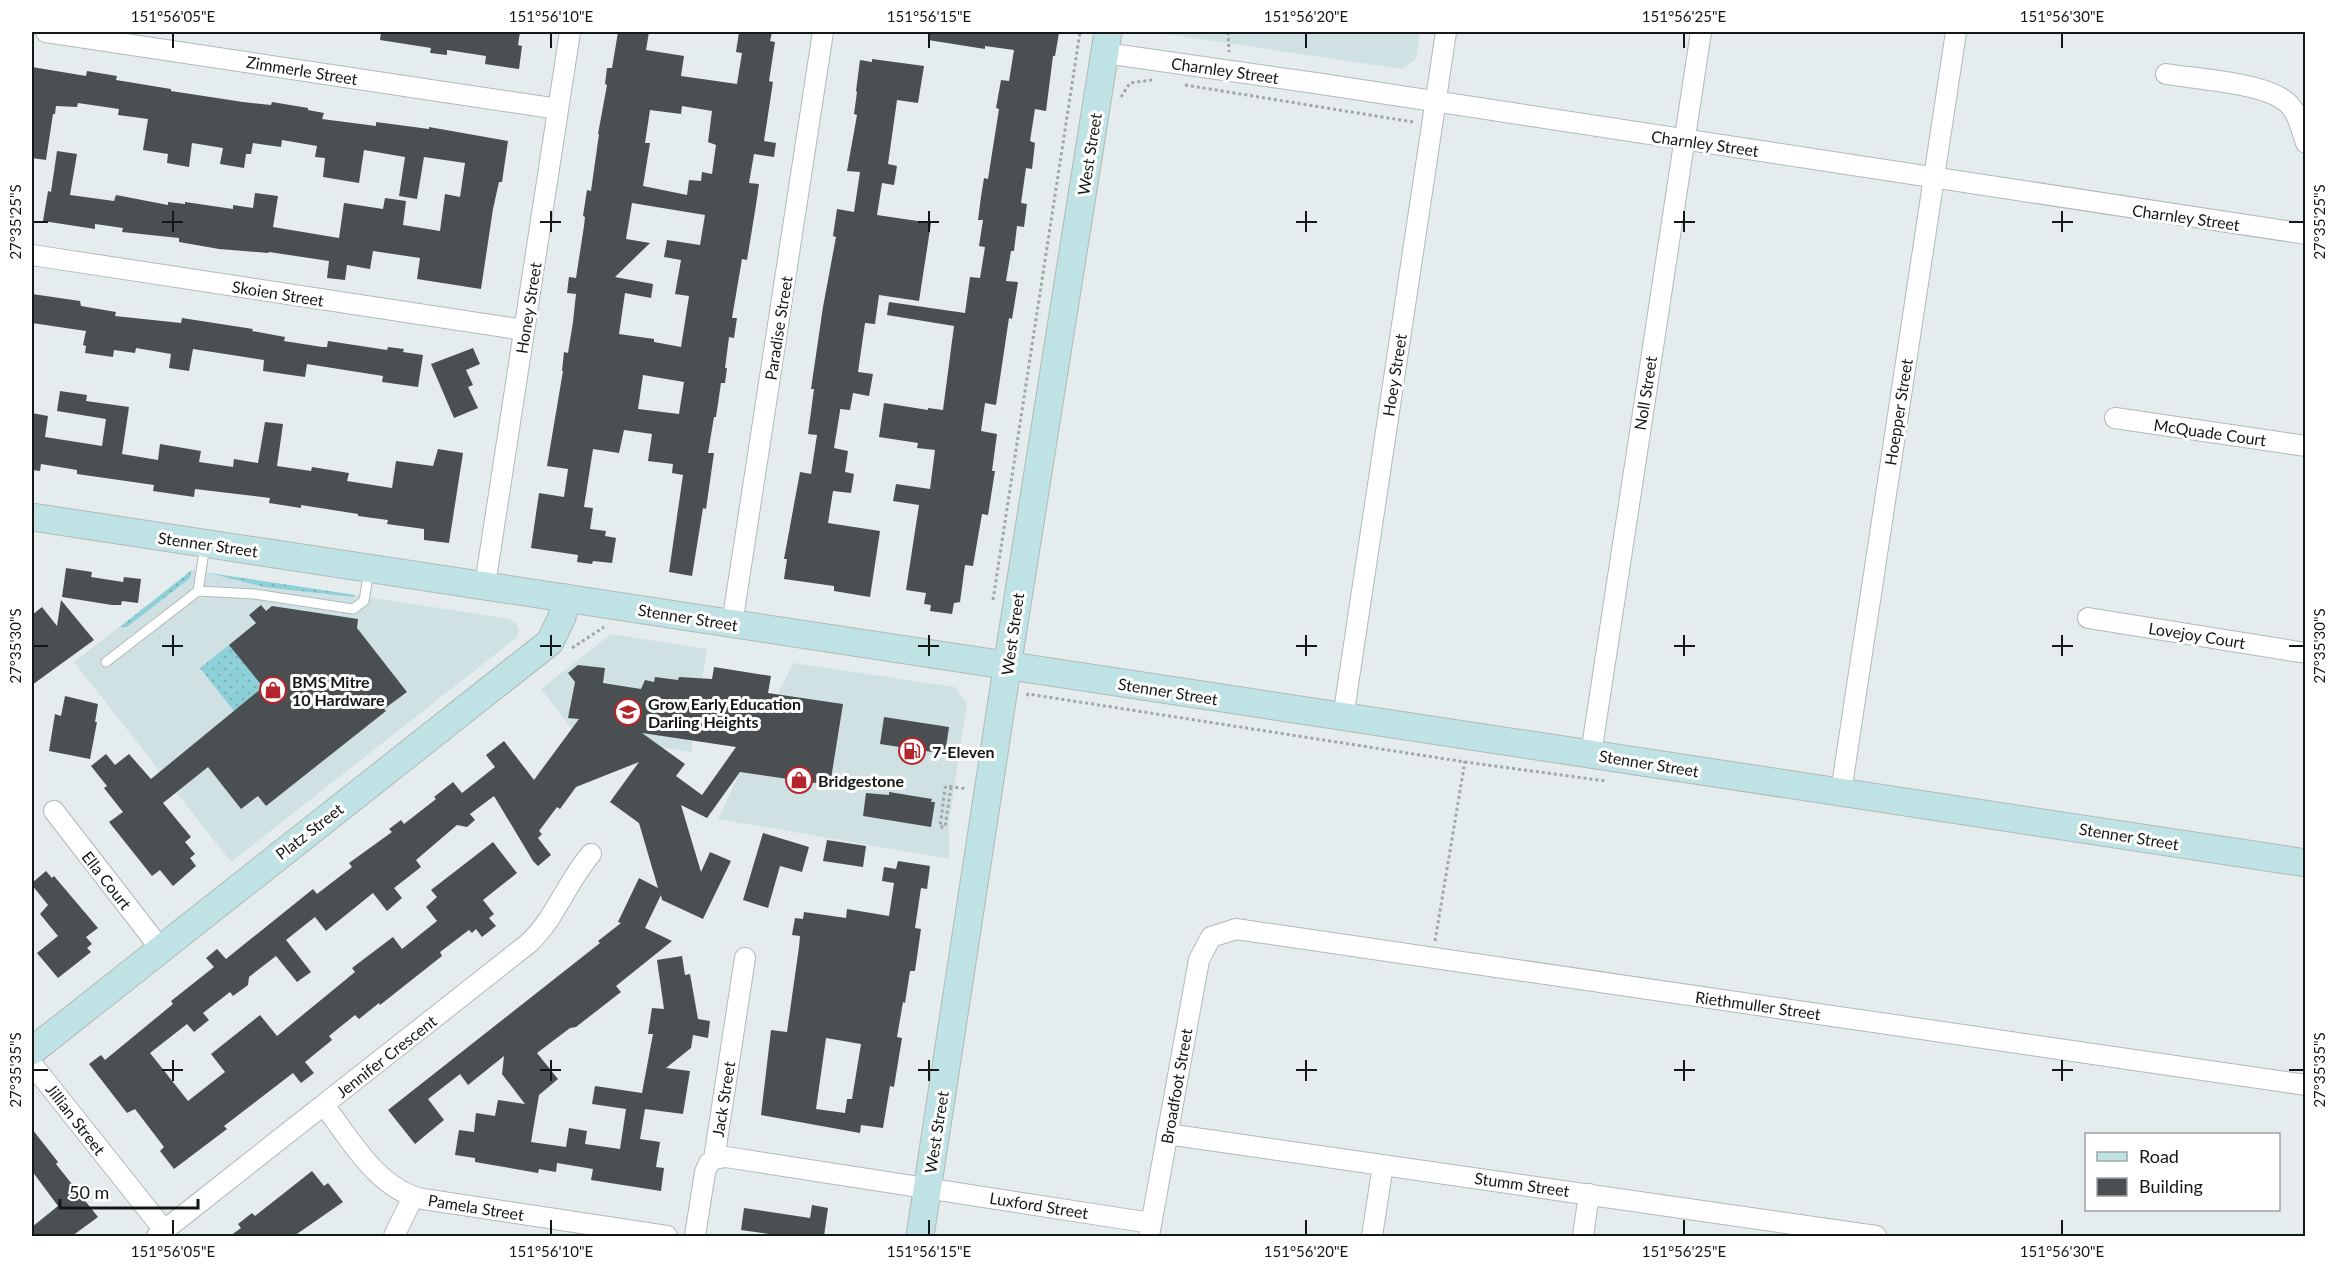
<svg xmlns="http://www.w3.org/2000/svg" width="2337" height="1268" font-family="Lato,sans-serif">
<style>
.built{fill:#d0e1e3}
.garden{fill:url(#garden-dots)}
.building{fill:#4a5051;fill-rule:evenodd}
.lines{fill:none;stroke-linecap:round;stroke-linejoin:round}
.lane-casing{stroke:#b2b9b9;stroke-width:11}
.street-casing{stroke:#b2b9b9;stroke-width:22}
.secondary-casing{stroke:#b2b9b9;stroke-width:29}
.path{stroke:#a1a7a7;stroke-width:3;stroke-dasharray:3 3;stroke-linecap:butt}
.lane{stroke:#fff;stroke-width:9}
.street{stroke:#fff;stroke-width:20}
.secondary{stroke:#bfe2e5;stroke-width:27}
.ticks{fill:none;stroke:#141717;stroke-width:2}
.labels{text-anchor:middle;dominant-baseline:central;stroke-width:6;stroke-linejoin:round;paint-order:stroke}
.street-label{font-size:16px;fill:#141717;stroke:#fff}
.poi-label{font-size:16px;font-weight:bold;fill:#141717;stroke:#fff;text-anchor:start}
.neatline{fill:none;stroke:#141717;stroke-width:2}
.ticks-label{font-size:15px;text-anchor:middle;fill:#141717}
</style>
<defs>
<pattern id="garden-dots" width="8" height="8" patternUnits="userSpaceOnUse" patternTransform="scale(1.5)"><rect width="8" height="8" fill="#8dd0d7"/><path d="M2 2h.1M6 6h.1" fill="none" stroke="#79b2b8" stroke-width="1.8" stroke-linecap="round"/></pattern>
</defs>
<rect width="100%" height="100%" fill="#e5eced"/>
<g class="built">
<path d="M1152 32H1420L1416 59 1402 69Z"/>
<path d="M192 570 510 619 517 624 519 631 516 638 231 862 74 662Z"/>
<path d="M611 634 707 649 691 752 576 734 541 689Z"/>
<path d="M793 663 955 687 967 703 949 822V859L718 819Z"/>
</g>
<g class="garden">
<path d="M192 570 190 578 127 627H120Z"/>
<path d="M209 573 355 595 354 597 264 587Z"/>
<path d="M229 645 263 687 234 711 200 668Z"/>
</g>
<g class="building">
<path d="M381 32H520L518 45 522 46 519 69 485 64 486 56 447 50V55L430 53 431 48 380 40Z"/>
<path d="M618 32H649L646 50 684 56 681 76 737 84 742 53 736 52 739 32H772L770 41 775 42 769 81 773 82 764 141 776 143 774 157 754 154 749 183 759 184 756 205 747 260 742 259 732 318H737L734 338 729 337 725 368H727L725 383H721L716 417H714L708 453H714L706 509 703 508 692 576 669 572 683 475 672 473 673 464 648 461 652 434 624 430 619 453 593 449 584 507 593 508 590 529 606 531 605 536 616 538 612 563 593 561 592 564 577 562 578 555 531 548 539 493 564 497 568 469 547 466 563 371H562L564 352 568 353 573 322 576 294 567 293 569 277 576 278 584 226 585 217 583 216 587 190 591 191 599 134H598L607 85 605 84 607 68H612ZM682 106 712 111 708 142 716 145 712 174 702 172 701 181 689 180 687 195 643 186 650 143H645L650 110 681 114ZM632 203 705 215 700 245 667 240 664 257 681 260 675 294 689 296 681 347 654 342V339L619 334 625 293 651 298 653 284 615 277 650 243 626 239ZM643 375 684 382 679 414 638 409Z"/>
<path d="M928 32 1059 33 1055 56H1053L1046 111 1035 109 1030 141 1035 143 1032 169 1026 168 1021 203 1027 204 1024 227 1017 226 1014 251H1011L1006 281 1018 282 1012 319 1009 318 996 405 985 403 981 431 997 434 992 471H995L988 515 982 514 973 566 965 565 960 602 954 603 952 614 930 611 931 605 924 604 926 593 906 590 919 505 893 501 896 484 930 489 935 450 917 448 918 443 879 437 884 403 928 410V408L943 410 954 326 887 315 889 302 965 313 970 277 980 278 985 247 979 246 983 220H978L981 197 984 178 988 179 999 109 996 108 1001 80 1009 81 1014 50 985 46V49L928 40Z"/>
<path d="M872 59 924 66 918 103 897 100 888 164 897 166 894 185 882 183 877 215 931 223 919 301 879 295 875 324 865 323 858 372 873 374 869 396 853 393 850 410 840 409V411L834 448 848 451 845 472 854 474 851 493 833 491 828 523 880 531 870 597 834 591V586L784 579 787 559H784L800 472 811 474 817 435 808 434 814 389H811L823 307 836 237 833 236 837 209 854 212 860 172 847 171 857 115 854 114 857 92 856 91 860 60 872 62Z"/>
<path d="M32 67 86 76 87 71 117 76 116 80 171 89V91L243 102 271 105 272 102 308 108V110L324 113 322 119 376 126V122L429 129V127L508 141 502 182H499L493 209 481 289 417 279 420 258 373 251 370 269 347 265 345 280 327 278 329 261 269 252 268 253 219 249 179 242V238L122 232 123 228 95 224V229L43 221 48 191 51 192 57 151 77 154 70 195 114 201 116 195 168 205V202L185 204V202L233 209V205L253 208 255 193 278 196 273 227 339 238 344 203 383 209 385 198 406 201 403 225 440 231 445 194 460 197 465 163 424 157 417 199 399 196 405 157 364 150 359 183 323 177 325 158 315 157 317 146 282 140 281 147 253 143 251 154H246L244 168 220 164 223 148 192 143 189 167 167 163 168 154 143 150 148 119 118 115 119 109 78 103 77 107 56 106 55 114H53L46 160 32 158Z"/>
<path d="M32 294 80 301 81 306 116 312 115 316 181 323 182 318 253 329 252 331 285 337 284 341 322 347H327L328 341 387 350 388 347 404 349 403 352 423 355 418 387 382 382 383 376 307 364 305 377 263 371 264 360 193 349 189 371 169 368 171 354 136 348 135 353 114 350 113 357 85 353 86 346 83 345 86 331 32 323Z"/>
<path d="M473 348 480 364 466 370 473 385 468 387 478 408 454 418 431 364Z"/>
<path d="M60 391 87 395 86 401 129 407 122 454 158 460 160 444 201 451 199 462 233 467 234 459 258 463 265 422 283 424 277 466 311 471 312 467 349 473 347 481 392 488 396 461 433 466 438 449 463 453 449 543 424 540V529L387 524 388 520 358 516V514L301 505V508L269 503 270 498 195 489 194 497 153 491 154 485 77 474V470L41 464 40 471 32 470V413L48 416 45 437 102 446 106 419 57 411Z"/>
<path d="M66 568 92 572 91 577 123 582 124 577 141 579 138 603 122 601 121 605H112L62 597Z"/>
<path d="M61 600 94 640 32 685V615L42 607 57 626Z"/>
<path d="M261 605 266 611 272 606 358 619 357 628 407 692 384 709 386 711 266 806 258 796 241 809 208 767 163 803 191 837 185 842 195 854 190 858 196 866 173 886 160 870 152 876 109 822 123 812 104 788 107 786 91 766 106 754 115 765 129 754 151 779 263 687 229 645 256 623 249 615Z"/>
<path d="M578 665 605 668 603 683 641 689 645 680 654 682 655 677 678 680 679 677 712 679 714 667 771 676 768 693 843 704 830 785 740 772 707 818 681 805 701 872 710 852 731 861 703 919 662 900 661 895 645 928 672 941 616 986 621 992 576 1027 570 1028 537 1053 558 1079 539 1095 531 1142 566 1147 569 1128 587 1131 585 1144 620 1149 626 1109 592 1104 595 1086 642 1093 653 1034H648L652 1008 664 1009 657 960 682 956 685 975 690 974 698 1019 710 1021 708 1038 693 1035 691 1048 666 1068 690 1071 683 1114 645 1109 640 1139 660 1142 656 1167 664 1168 661 1191 591 1180 593 1169 557 1163 556 1172 539 1169 538 1173 475 1162V1158L455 1155 459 1130 474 1132 476 1113 495 1116 498 1100 525 1104 502 1074 504 1056 468 1085 460 1074 428 1099 444 1120 415 1144 388 1110 600 943 598 941 621 923 618 922 639 878 658 888 639 823 610 802 639 762 576 787 560 809 557 807 539 831 542 834 538 838 551 855 538 866 533 861 494 796 470 814 475 820 467 827 457 825 416 860 421 867 394 888 402 898 387 911 373 893 326 931 315 917 286 940 311 972 297 982 276 956 249 977 248 985 233 996 230 992 203 1013 209 1020 194 1032 187 1024 150 1053 188 1101 225 1072 211 1054 260 1015 277 1036 355 972 352 968 393 937 402 949 437 921 426 907 437 897 431 890 493 842 517 873 483 900 494 914 489 918 496 926 482 937 476 929 472 933 469 930 440 952 442 956 380 1005 379 1003 359 1019 355 1015 329 1036 332 1040 305 1062 314 1073 301 1083 293 1073 224 1126 227 1129 174 1169 160 1151 164 1147 135 1109 127 1113 89 1064 101 1055 105 1060 173 1004 171 1001 214 967 206 958 217 949 226 959 313 889 317 894 352 867 349 863 392 832 389 829 401 820 404 824 436 799 434 797 453 782 462 793 495 767 486 755 504 741 534 780 579 719 568 718 575 682 568 673ZM642 733 736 747 702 795 676 776 685 764Z"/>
<path d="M65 696 98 704 95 722H97L90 759 49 751 55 714 61 716Z"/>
<path d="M884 717 949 727 945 754 880 744Z"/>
<path d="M889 792 932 799 931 802H935L931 827 863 816 866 793 889 795Z"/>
<path d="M763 833 809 847 802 872 780 866 768 908 743 900Z"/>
<path d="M827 840 866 846 863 867 823 861Z"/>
<path d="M898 861 930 866 927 889 921 888 915 928 921 929 915 971H910L905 1003 903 1002 897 1037 902 1038 894 1087 890 1086 883 1128 861 1125 860 1133 761 1115 771 1030 787 1032 799 947 800 936 792 935 795 918 803 919 804 912 846 918 847 909 889 916 894 883 882 881 884 867 896 869ZM826 1038 861 1044 852 1099H847L845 1113 816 1109Z"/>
<path d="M46 871 52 878 54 876 98 928 86 937 92 944 87 948 91 952 58 978 37 953 58 936 40 914 48 905 32 885V883Z"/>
<path d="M32 1129 58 1162 56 1164 98 1217 72 1236H32V1227L58 1206 32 1171Z"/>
<path d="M312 1171 324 1186 328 1183 343 1202 294 1236H230L241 1228 238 1224 252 1213 255 1216Z"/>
<path d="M812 1205 828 1208 824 1236H782L741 1230 744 1208 810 1218Z"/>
</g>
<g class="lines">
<defs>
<g id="lane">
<path d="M198 591 254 594 353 609 364 601 369 570"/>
<path d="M106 662 198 591 205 545"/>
</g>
<g id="street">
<path d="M46 32 558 109"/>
<path d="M1105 53 1315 83 2306 234"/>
<path d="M2166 74C2197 79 2263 83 2285 101 2298 110 2301 129 2306 143"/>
<path d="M32 255 524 330"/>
<path d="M2115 418 2306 446"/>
<path d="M485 585 570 32"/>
<path d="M2088 618 2306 653"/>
<path d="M732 624 823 32"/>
<path d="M1343 718 1446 32"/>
<path d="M1591 754 1701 32"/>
<path d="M1841 792 1956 32"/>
<path d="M54 811 160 948"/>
<path d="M32 1064 164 1230"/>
<path d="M324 1105C350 1139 378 1190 423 1199L667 1236"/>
<path d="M1167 1134 1876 1236"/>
<path d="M714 1159 726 1157 1151 1223"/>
<path d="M157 1236 529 943C557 916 566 883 591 854"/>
<path d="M394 1236 413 1197"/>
<path d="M695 1236 705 1172 709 1163 714 1159 745 958"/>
<path d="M1149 1236 1199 960 1211 937 1236 929 2306 1085"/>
<path d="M1372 1236 1383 1165"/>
<path d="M1583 1236 1589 1194"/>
</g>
<g id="secondary">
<path d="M32 517 2306 863"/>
<path d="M32 1051 550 642 562 617 566 598"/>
<path d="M920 1236 1011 642 1108 32"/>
</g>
</defs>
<use href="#lane" class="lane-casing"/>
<use href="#street" class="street-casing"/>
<use href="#secondary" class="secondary-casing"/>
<g class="path">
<path d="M1228 32 1229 52"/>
<path d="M1185 85 1413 122"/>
<path d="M1121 97 1130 83 1152 80"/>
<path d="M993 600 1080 32"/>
<path d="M572 648 604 627"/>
<path d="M1027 696 1028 694 1465 762 1606 781"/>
<path d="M951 787 945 827H940L945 788 947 786 967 789"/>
<path d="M1435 941 1465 761"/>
</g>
<use href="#lane" class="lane"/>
<use href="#street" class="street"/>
<use href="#secondary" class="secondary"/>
</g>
<path class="ticks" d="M173 33V48M551 33V48M929 33V48M1306 33V48M1684 33V48M2062 33V48M173 211V232M551 211V232M929 211V232M1306 211V232M1684 211V232M2062 211V232M33 222H48M162 222H183M540 222H561M918 222H939M1296 222H1317M1674 222H1695M2052 222H2073M2289 222H2304M173 635V656M551 635V656M929 635V656M1306 635V656M1684 635V656M2062 635V656M33 646H48M162 646H183M540 646H561M918 646H939M1296 646H1317M1674 646H1695M2052 646H2073M2289 646H2304M173 1060V1081M551 1060V1081M929 1060V1081M1306 1060V1081M1684 1060V1081M2062 1060V1081M33 1070H48M162 1070H183M540 1070H561M918 1070H939M1296 1070H1317M1674 1070H1695M2052 1070H2073M2289 1070H2304M173 1220V1235M551 1220V1235M929 1220V1235M1306 1220V1235M1684 1220V1235M2062 1220V1235"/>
<defs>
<symbol id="shop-ring" viewBox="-11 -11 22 22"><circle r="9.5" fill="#fff" stroke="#b5242b" stroke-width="1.5"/><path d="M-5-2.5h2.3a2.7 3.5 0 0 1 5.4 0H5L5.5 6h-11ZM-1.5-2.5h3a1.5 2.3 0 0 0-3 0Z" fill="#b5242b"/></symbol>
<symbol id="school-ring" viewBox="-11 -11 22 22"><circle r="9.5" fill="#fff" stroke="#b5242b" stroke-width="1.5"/><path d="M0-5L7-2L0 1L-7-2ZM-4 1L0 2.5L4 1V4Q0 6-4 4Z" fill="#b5242b"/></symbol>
<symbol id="fuel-ring" viewBox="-11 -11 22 22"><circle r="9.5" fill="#fff" stroke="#b5242b" stroke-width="1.5"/><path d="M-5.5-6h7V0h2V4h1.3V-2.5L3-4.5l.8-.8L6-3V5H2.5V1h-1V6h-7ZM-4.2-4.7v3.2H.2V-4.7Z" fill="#b5242b"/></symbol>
</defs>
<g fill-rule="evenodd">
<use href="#shop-ring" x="258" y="675" width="30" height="30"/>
<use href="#school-ring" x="613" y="697" width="30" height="30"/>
<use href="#fuel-ring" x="897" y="736" width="30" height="30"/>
<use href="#shop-ring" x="784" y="765" width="30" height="30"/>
</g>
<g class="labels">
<g class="street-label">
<text transform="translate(302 70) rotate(9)">Zimmerle Street</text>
<text transform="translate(1225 70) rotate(8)">Charnley Street</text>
<text transform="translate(1705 143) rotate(8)">Charnley Street</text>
<text transform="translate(1089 154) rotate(-81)">West Street</text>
<text transform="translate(2186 217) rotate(8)">Charnley Street</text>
<text transform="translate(278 293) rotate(9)">Skoien Street</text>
<text transform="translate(528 308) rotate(-81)">Honey Street</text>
<text transform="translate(778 328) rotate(-81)">Paradise Street</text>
<text transform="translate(1394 375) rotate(-81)">Hoey Street</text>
<text transform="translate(1645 393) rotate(-81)">Noll Street</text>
<text transform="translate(1898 412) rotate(-81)">Hoepper Street</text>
<text transform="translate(2210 432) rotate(8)">McQuade Court</text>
<text transform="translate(208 544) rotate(8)">Stenner Street</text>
<text transform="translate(688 617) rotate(9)">Stenner Street</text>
<text transform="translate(1012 634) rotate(-82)">West Street</text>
<text transform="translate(2197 635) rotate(9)">Lovejoy Court</text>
<text transform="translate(1168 691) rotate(9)">Stenner Street</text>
<text transform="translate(1649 763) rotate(9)">Stenner Street</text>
<text transform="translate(309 831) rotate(-38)">Platz Street</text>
<text transform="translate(2129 836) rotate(9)">Stenner Street</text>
<text transform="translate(107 880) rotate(52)">Ella Court</text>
<text transform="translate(1758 1005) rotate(8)">Riethmuller Street</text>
<text transform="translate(386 1056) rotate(-38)">Jennifer Crescent</text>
<text transform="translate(1176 1086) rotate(-80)">Broadfoot Street</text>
<text transform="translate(723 1099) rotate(-81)">Jack Street</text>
<text transform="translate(76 1119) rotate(52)">Jillian Street</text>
<text transform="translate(936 1132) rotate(-81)">West Street</text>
<text transform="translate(1522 1184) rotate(8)">Stumm Street</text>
<text transform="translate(1039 1205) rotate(9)">Luxford Street</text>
<text transform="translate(476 1207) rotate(9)">Pamela Street</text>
</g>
<g class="poi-label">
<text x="292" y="681">BMS Mitre<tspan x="292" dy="18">10 Hardware</tspan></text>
<text x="648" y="703">Grow Early Education<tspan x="648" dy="18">Darling Heights</tspan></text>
<text x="932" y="751">7-Eleven</text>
<text x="818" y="780">Bridgestone</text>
</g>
</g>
<rect width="2337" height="1268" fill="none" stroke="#ffffff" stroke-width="66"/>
<rect x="2085" y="1133" width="195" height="78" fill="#ffffff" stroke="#a1a2a2" stroke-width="1.5"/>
<rect x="2097" y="1152" width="30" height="9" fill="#bfe2e5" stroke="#a1a2a2" stroke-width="1.5"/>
<text x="2139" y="1163" font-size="18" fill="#141717">Road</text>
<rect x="2097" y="1178" width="30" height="18" fill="#4a5051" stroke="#a1a2a2" stroke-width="1.5"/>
<text x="2139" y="1193" font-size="18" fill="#141717">Building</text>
<path d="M60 1199v9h138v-9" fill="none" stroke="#141717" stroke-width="3"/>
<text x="69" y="1199" font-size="18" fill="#141717" stroke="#ffffff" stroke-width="4.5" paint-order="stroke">50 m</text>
<rect x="33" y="33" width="2271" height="1202" class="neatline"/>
<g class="ticks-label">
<text x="173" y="22">151°56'05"E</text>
<text x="551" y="22">151°56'10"E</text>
<text x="929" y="22">151°56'15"E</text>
<text x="1306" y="22">151°56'20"E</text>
<text x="1684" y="22">151°56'25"E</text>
<text x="2062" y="22">151°56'30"E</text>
<text transform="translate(16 222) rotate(-90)" y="5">27°35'25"S</text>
<text transform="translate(2320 222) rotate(-90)" y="5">27°35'25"S</text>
<text transform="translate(16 646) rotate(-90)" y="5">27°35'30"S</text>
<text transform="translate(2320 646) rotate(-90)" y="5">27°35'30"S</text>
<text transform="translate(16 1070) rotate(-90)" y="5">27°35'35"S</text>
<text transform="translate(2320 1070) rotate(-90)" y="5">27°35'35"S</text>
<text x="173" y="1257">151°56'05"E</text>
<text x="551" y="1257">151°56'10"E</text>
<text x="929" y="1257">151°56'15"E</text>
<text x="1306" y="1257">151°56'20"E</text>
<text x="1684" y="1257">151°56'25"E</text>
<text x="2062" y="1257">151°56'30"E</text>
</g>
</svg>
